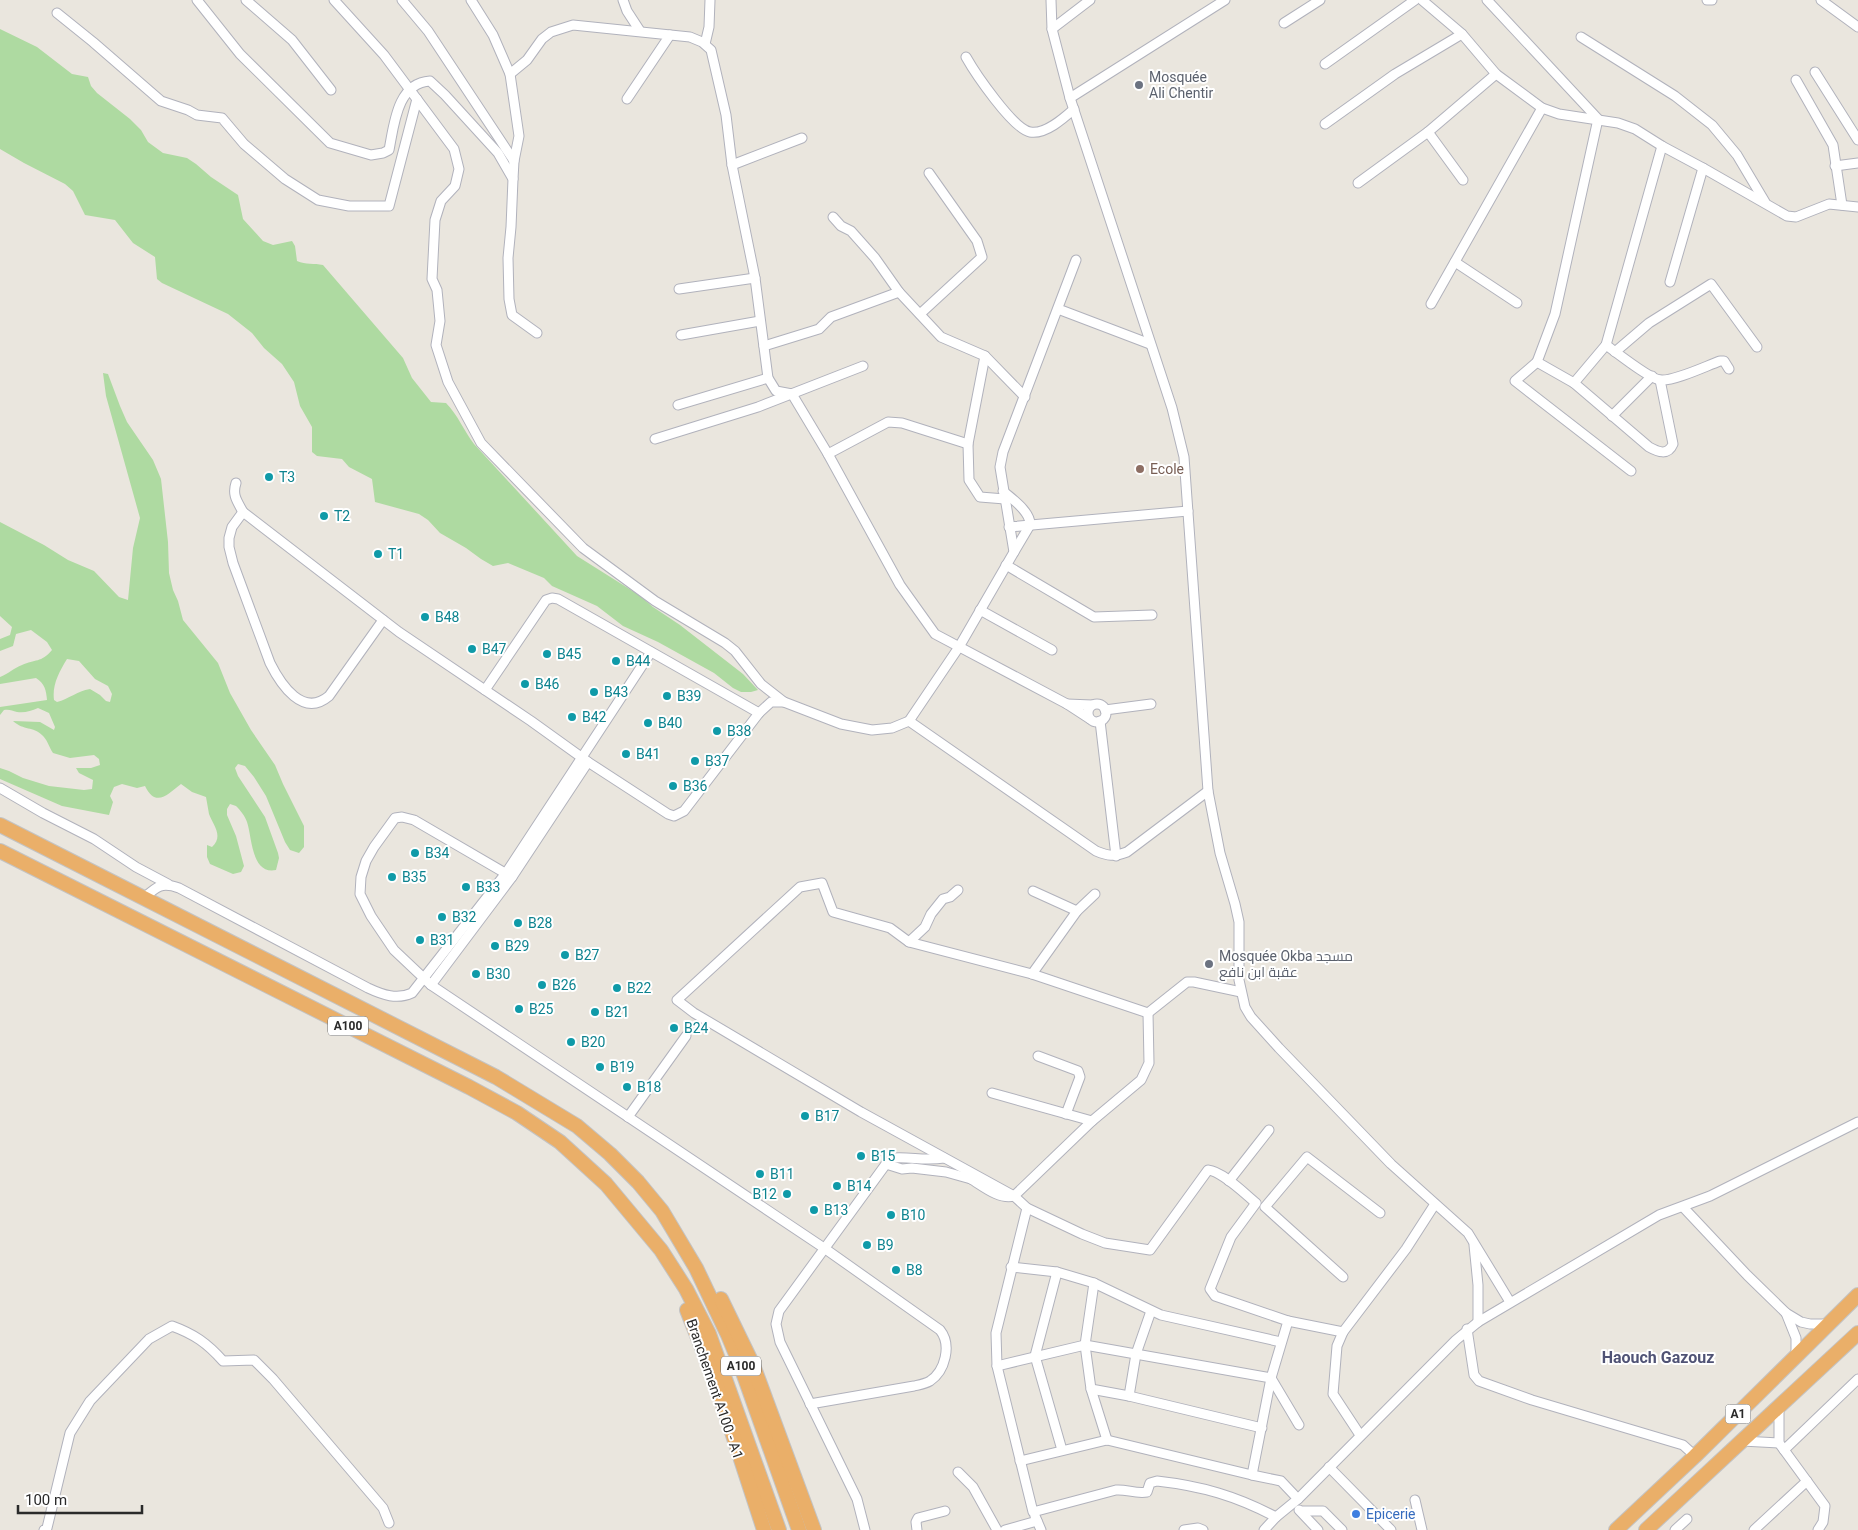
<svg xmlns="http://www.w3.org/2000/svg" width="1858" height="1530" font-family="Roboto,Cairo,sans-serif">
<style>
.green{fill:#aedaa1;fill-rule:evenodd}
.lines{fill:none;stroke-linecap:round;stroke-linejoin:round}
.minor-casing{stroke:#b1b2bc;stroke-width:11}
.highway-casing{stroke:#c3c3c3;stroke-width:16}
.minor{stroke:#fff;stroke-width:9}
.highway{stroke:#eaaf69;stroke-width:14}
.worship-dot{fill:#6b7280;stroke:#fff;stroke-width:2}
.education-dot{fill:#8d6e63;stroke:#fff;stroke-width:2}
.culture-dot{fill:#0f9aa8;stroke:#fff;stroke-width:2}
.shop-dot{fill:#3f7fe0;stroke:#fff;stroke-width:2}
.labels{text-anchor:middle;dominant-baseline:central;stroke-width:4;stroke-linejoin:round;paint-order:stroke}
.shield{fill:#fff;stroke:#6a6a6a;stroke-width:1}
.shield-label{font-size:12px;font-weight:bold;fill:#2a2a2a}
.worship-label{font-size:14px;fill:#5b616d;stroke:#fff;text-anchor:start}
.education-label{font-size:14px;fill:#785e54;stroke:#fff;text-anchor:start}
.culture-label{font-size:14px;fill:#0d838f;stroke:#fff;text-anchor:start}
.street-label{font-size:14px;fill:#2a2a2a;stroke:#fff}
.shop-label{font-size:14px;fill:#366cbe;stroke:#fff;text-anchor:start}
.quarter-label{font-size:16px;font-weight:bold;fill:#505375;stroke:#fff}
</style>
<rect width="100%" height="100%" fill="#eae6de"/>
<g class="green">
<path d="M0 29 37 47 72 74 88 77 91 86 97 93 130 119 141 130 148 142 163 153 187 158 196 164 211 177 238 195 243 219 263 241 273 245 292 241 295 246 297 261C306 265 314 263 323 265L403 358 412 378 431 402 446 403C458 415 464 431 474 444L577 556 639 595 653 607 680 625 743 674 758 690 751 692H741L733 688 714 673 658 642 623 626 597 606 552 586 544 578 508 563 493 566 481 559 466 548 440 533 428 520 419 514 375 502 372 479 349 467 342 459 317 456 312 452V427L300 406 294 382 282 364 264 348 252 333 228 314 162 283 157 279 155 257 133 243 115 220 85 215 73 191 65 184 24 163 0 149Z"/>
<path d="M103 373 108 374 120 406 127 422 153 460 161 479 168 542 169 573 173 590 178 601 183 620 218 663 230 693 251 730 275 765 283 784 304 826V847L299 853 290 850 285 842 266 796 254 777 245 766 238 764 235 768 238 776 265 817 278 853 279 858 276 870C251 875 252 836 247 822 245 816 240 810 236 806L230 804 227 809V815L236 836 244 866 241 872 233 874 210 864 207 857V845L212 847C224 836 213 825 209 814 208 808 207 803 206 797L192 792 181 784C169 793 156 809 145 786L137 788 122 784 114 787 110 796 113 802 109 815 62 806 0 779V768L9 771 23 778 49 786 84 790 92 789 93 780 79 773 76 768H91L100 765 99 759 94 755 70 758 53 753C49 747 47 739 42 735 33 726 24 731 13 721L40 722 54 730 55 727 49 713 38 708C31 711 25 713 17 712 12 711 10 709 4 710L0 715V707L47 700C46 690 45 684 36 678L0 684V677C8 674 14 668 22 665 35 659 41 663 52 650L47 642 31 630 16 634 13 646 0 651V639L10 635 12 627 0 616V522L44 545 68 560 94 571 119 597 128 600 133 548 140 518 106 396ZM67 659 79 661 95 679 108 686 112 694 110 702 106 701 100 695 90 689C77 691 69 699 57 702L54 700C52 685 59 672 67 659Z"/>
</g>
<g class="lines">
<defs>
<g id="minor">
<path d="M197 0 240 54 330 143 371 155 383 153 389 150C394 125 397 83 430 81L445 95 498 153 513 179 511 227 508 258 509 299 512 315 537 333"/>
<path d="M246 0 292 40 331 90"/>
<path d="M334 0 384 55 454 149 459 169 455 186 441 201 435 220 432 279 437 290 440 321 436 345 448 382 481 443 583 548 655 601 725 643 735 651 761 684 784 702"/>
<path d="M402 0 428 31 514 161"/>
<path d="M471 0 493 35 510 74 527 60 542 39 551 32 573 25 690 37 702 42 711 50 726 115 732 165 755 278 768 378 776 391 792 394 828 454 900 585 935 634 1067 704"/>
<path d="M623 0 627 11 640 31"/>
<path d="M1051 0 1052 29 1070 98 1172 408 1184 457 1208 791 1220 853 1235 904 1239 922V980L1245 1007 1251 1017 1279 1048 1391 1164 1468 1233 1510 1302"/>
<path d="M1422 0 1462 34 1496 74 1542 108 1559 114 1618 123 1635 129 1662 146 1703 168 1787 216 1796 217 1829 204 1858 207"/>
<path d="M1487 0 1598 119 1555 314 1537 362 1574 383 1606 345"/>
<path d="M1707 0H1712"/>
<path d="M1821 0 1858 27"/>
<path d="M57 13 93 42 161 101 188 110 197 115 222 118 244 144 285 179 318 200 349 206H389L417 99"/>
<path d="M1284 23 1320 0"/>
<path d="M1052 29 1090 0"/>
<path d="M1581 37 1675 96 1712 125 1737 155 1765 202"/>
<path d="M705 44 709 27 710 0"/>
<path d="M966 57C975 73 1013 129 1030 132 1045 135 1064 118 1074 109"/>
<path d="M1325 64 1415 0"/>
<path d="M1815 72 1858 140"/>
<path d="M510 74 519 136 514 161 513 179"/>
<path d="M1796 80 1833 145 1842 205"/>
<path d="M1070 98 1225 0"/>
<path d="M627 99 670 35"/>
<path d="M1325 124 1395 74 1462 34"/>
<path d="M1428 132 1463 180"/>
<path d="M1662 146 1606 345C1616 352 1651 380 1661 380 1675 381 1706 366 1720 361H1724L1729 369"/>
<path d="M732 165 802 138"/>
<path d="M1835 166 1858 163"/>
<path d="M1358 183 1428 132 1496 74"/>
<path d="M833 217 841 226 851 231 875 258 899 292 941 337 985 356 1025 397"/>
<path d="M1455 262 1517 303"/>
<path d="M1670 282 1703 168"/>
<path d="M679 289 755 278"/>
<path d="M1431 304 1542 108"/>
<path d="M1058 309 1150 344"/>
<path d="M920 314 982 257 977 241 929 173"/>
<path d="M681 335 760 321"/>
<path d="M764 346 819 329 831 317 899 292"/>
<path d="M1615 352 1649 323 1711 284 1757 347"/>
<path d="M985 356 968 444 969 480 980 497 1005 499"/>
<path d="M1537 362 1515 381 1631 471"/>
<path d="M1574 383 1649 447C1658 452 1668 456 1673 444L1660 380"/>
<path d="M678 405 768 378"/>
<path d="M1612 416 1652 376"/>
<path d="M655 439 758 407 863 366"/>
<path d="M828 454 888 422 902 423 968 444"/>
<path d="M236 483C232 495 237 501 243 512L399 632 531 721 588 762 668 814 674 816 684 811 759 713 771 702H784L841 724 872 730 892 728 909 721 959 647 1014 552 1000 467 1003 452 1076 260"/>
<path d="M1003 491C1012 499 1031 512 1030 525L1014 552"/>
<path d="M243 512 232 527 229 538V547L233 563 270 663C281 685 303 718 329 696L383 620"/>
<path d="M1009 527 1188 511"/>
<path d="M1006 565 1094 617 1152 615"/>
<path d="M980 610 1052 650"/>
<path d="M485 690 546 600 552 598 558 599 759 713"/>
<circle cx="1097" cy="713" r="9"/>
<path d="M1105 710 1151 704"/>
<path d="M1090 719 1067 704 1092 705"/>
<path d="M909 721 1096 851C1108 856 1114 857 1127 852L1208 791"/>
<path d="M1100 721 1116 856"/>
<path d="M0 788 43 813 94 839 136 867 168 884"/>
<path d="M512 877 414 820 402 817 395 818 374 847 366 861 361 877 360 894 371 916 394 950 431 985 824 1248 940 1330C952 1345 945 1371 930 1381 925 1384 918 1385 914 1386L810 1404"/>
<path d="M1033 891 1077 911"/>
<path d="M144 898C157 886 162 882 179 888L368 988C383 995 397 1000 412 993L506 873 651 652"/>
<path d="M909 942 925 927 931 914 943 899 950 897 958 890"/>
<path d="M1032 974 1077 911 1095 894"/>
<path d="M431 985 512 877 588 762"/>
<path d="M1148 1013 1187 982H1194L1241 992"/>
<path d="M1038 1056 1078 1071 1080 1077 1066 1114"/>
<path d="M992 1093 1092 1121"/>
<path d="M628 1117 686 1036"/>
<path d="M886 1164 902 1169 912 1168 946 1172 971 1179 977 1177"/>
<path d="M971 1179C983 1186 999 1200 1014 1196L1092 1121 1141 1080 1149 1063 1148 1013"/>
<path d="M1229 1181 1269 1130"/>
<path d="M1683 1207 1747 1275 1786 1313 1801 1322 1810 1324H1828"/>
<path d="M1027 1208 996 1333 997 1366 1033 1512 1116 1490C1126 1489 1136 1494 1147 1492L1150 1483 1157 1481C1202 1486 1236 1496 1276 1517"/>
<path d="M1474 1245 1478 1285V1322"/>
<path d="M1011 1267 1057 1272 1094 1283 1161 1315 1281 1342"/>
<path d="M1057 1272 1035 1356 1062 1450"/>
<path d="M1343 1277 1265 1207 1307 1157 1380 1213"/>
<path d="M1094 1283 1085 1345 1091 1389 1107 1440"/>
<path d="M1786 1313 1796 1338V1357"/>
<path d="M1288 1321 1343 1332"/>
<path d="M1467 1329 1474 1375 1479 1381 1532 1400 1683 1445 1695 1456"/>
<path d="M997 1366 1085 1345 1271 1378 1299 1425"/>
<path d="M1091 1389 1129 1396 1262 1428"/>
<path d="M1129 1396 1136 1354 1151 1311"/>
<path d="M1779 1407V1443L1825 1506 1823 1522 1818 1530"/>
<path d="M1360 1435 1333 1394 1337 1346 1343 1332 1406 1249 1435 1204"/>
<path d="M1742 1441 1779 1443"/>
<path d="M1784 1450 1858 1379"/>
<path d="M1020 1461 1107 1440 1252 1475 1271 1378 1288 1321 1215 1296 1210 1289 1231 1237 1256 1203C1245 1194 1222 1171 1208 1170L1150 1250 1105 1243 1082 1234 1027 1208 1014 1196 861 1112 694 1013 677 1000 800 887 822 883 833 912 890 928 909 942 1032 974 1148 1013"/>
<path d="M1329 1467 1391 1530"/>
<path d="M958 1472 973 1487 997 1530"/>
<path d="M1252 1475 1281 1481 1298 1499"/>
<path d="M1415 1500 1422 1530"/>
<path d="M1299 1510 1318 1530"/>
<path d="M1301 1511H1323L1342 1530"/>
<path d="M1035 1516 1041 1530"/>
<path d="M44 1530 47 1528 70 1433 90 1401 149 1339 172 1326C194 1334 207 1343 223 1361L254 1360 273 1379 383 1508 389 1523"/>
<path d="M865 1530 857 1499 780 1342 776 1324 779 1311 886 1164 894 1158C912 1157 925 1161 944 1158"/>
<path d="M917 1530 916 1522 918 1518 945 1511"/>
<path d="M1005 1530 1037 1521"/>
<path d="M1184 1530 1198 1528 1203 1530"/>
<path d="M1264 1530 1276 1517 1298 1499 1456 1340 1478 1322 1659 1215 1710 1196 1858 1122"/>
<path d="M1675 1530 1687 1519"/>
<path d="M1754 1530 1807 1481"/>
</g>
<g id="highway">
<path d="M0 825 496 1077 577 1126 610 1154 638 1182 662 1211 696 1268 728 1335 740 1364 799 1530"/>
<path d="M0 851 469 1087 517 1113 560 1142 606 1184 661 1250 686 1289 709 1334 779 1530"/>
<path d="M721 1299 753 1365 814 1530"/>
<path d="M687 1310 716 1383 764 1530"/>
<path d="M1616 1530 1695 1456 1858 1295"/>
<path d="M1646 1530 1858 1333"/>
</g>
</defs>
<use href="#minor" class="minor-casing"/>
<use href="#highway" class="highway-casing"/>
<use href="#minor" class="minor"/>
<use href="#highway" class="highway"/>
</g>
<g class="worship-dot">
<circle cx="1139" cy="85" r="5"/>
<circle cx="1209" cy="964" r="5"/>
</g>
<circle class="education-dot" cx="1140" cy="469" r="5"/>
<g class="culture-dot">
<circle cx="269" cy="477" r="5"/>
<circle cx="324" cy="516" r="5"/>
<circle cx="378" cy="554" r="5"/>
<circle cx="425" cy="617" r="5"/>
<circle cx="472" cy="649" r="5"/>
<circle cx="547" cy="654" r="5"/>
<circle cx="616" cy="661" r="5"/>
<circle cx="525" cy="684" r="5"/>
<circle cx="594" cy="692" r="5"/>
<circle cx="667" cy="696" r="5"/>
<circle cx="572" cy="717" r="5"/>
<circle cx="648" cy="723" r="5"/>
<circle cx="717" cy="731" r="5"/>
<circle cx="626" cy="754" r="5"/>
<circle cx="695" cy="761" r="5"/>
<circle cx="673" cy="786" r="5"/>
<circle cx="415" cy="853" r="5"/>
<circle cx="392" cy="877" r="5"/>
<circle cx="466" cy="887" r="5"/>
<circle cx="442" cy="917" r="5"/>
<circle cx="518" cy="923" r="5"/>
<circle cx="420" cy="940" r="5"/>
<circle cx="495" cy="946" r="5"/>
<circle cx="565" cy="955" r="5"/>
<circle cx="476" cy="974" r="5"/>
<circle cx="542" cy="985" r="5"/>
<circle cx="617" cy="988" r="5"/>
<circle cx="519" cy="1009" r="5"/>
<circle cx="595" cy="1012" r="5"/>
<circle cx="674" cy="1028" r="5"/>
<circle cx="571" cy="1042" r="5"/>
<circle cx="600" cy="1067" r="5"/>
<circle cx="627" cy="1087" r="5"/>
<circle cx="805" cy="1116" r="5"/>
<circle cx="861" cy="1156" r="5"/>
<circle cx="760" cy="1174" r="5"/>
<circle cx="837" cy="1186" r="5"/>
<circle cx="787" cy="1194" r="5"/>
<circle cx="814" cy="1210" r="5"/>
<circle cx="891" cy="1215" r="5"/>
<circle cx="867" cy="1245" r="5"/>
<circle cx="896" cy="1270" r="5"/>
</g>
<circle class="shop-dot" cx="1356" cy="1514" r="5"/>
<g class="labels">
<g class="shield">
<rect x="328" y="1016.5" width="40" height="19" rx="4"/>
<rect x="721" y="1356.5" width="40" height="19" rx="4"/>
<rect x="1725.5" y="1404.5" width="25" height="19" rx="4"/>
</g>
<g class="shield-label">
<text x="348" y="1026">A100</text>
<text x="741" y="1366">A100</text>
<text x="1738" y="1414">A1</text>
</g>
<g class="worship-label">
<text x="1149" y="77">Mosquée<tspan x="1149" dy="16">Ali Chentir</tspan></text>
<text x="1219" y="956">Mosquée Okba مسجد<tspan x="1219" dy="16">عقبة ابن نافع</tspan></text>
</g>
<g class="education-label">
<text x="1150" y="469">Ecole</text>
</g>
<g class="culture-label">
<text x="279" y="477">T3</text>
<text x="334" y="516">T2</text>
<text x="388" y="554">T1</text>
<text x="435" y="617">B48</text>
<text x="482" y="649">B47</text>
<text x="557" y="654">B45</text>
<text x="626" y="661">B44</text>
<text x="535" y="684">B46</text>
<text x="604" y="692">B43</text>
<text x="677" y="696">B39</text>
<text x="582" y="717">B42</text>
<text x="658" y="723">B40</text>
<text x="727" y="731">B38</text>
<text x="636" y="754">B41</text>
<text x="705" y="761">B37</text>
<text x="683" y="786">B36</text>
<text x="425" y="853">B34</text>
<text x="402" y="877">B35</text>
<text x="476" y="887">B33</text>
<text x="452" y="917">B32</text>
<text x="528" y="923">B28</text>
<text x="430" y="940">B31</text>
<text x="505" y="946">B29</text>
<text x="575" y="955">B27</text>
<text x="486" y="974">B30</text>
<text x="552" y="985">B26</text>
<text x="627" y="988">B22</text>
<text x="529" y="1009">B25</text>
<text x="605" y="1012">B21</text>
<text x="684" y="1028">B24</text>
<text x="581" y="1042">B20</text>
<text x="610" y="1067">B19</text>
<text x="637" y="1087">B18</text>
<text x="815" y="1116">B17</text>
<text x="871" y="1156">B15</text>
<text x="770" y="1174">B11</text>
<text x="847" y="1186">B14</text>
<text x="777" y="1194" text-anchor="end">B12</text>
<text x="824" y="1210">B13</text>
<text x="901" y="1215">B10</text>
<text x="877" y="1245">B9</text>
<text x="906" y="1270">B8</text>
</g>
<g class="street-label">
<text transform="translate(715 1389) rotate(71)">Branchement A100 - A1</text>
</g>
<g class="shop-label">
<text x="1366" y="1514">Epicerie</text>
</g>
<g class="quarter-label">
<text x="1658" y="1357">Haouch Gazouz</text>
</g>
</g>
<path d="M18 1505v8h124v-8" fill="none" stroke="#2a2a2a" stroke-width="2.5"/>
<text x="25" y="1505" font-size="15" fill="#2a2a2a" stroke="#ffffff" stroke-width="4" paint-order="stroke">100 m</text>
</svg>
